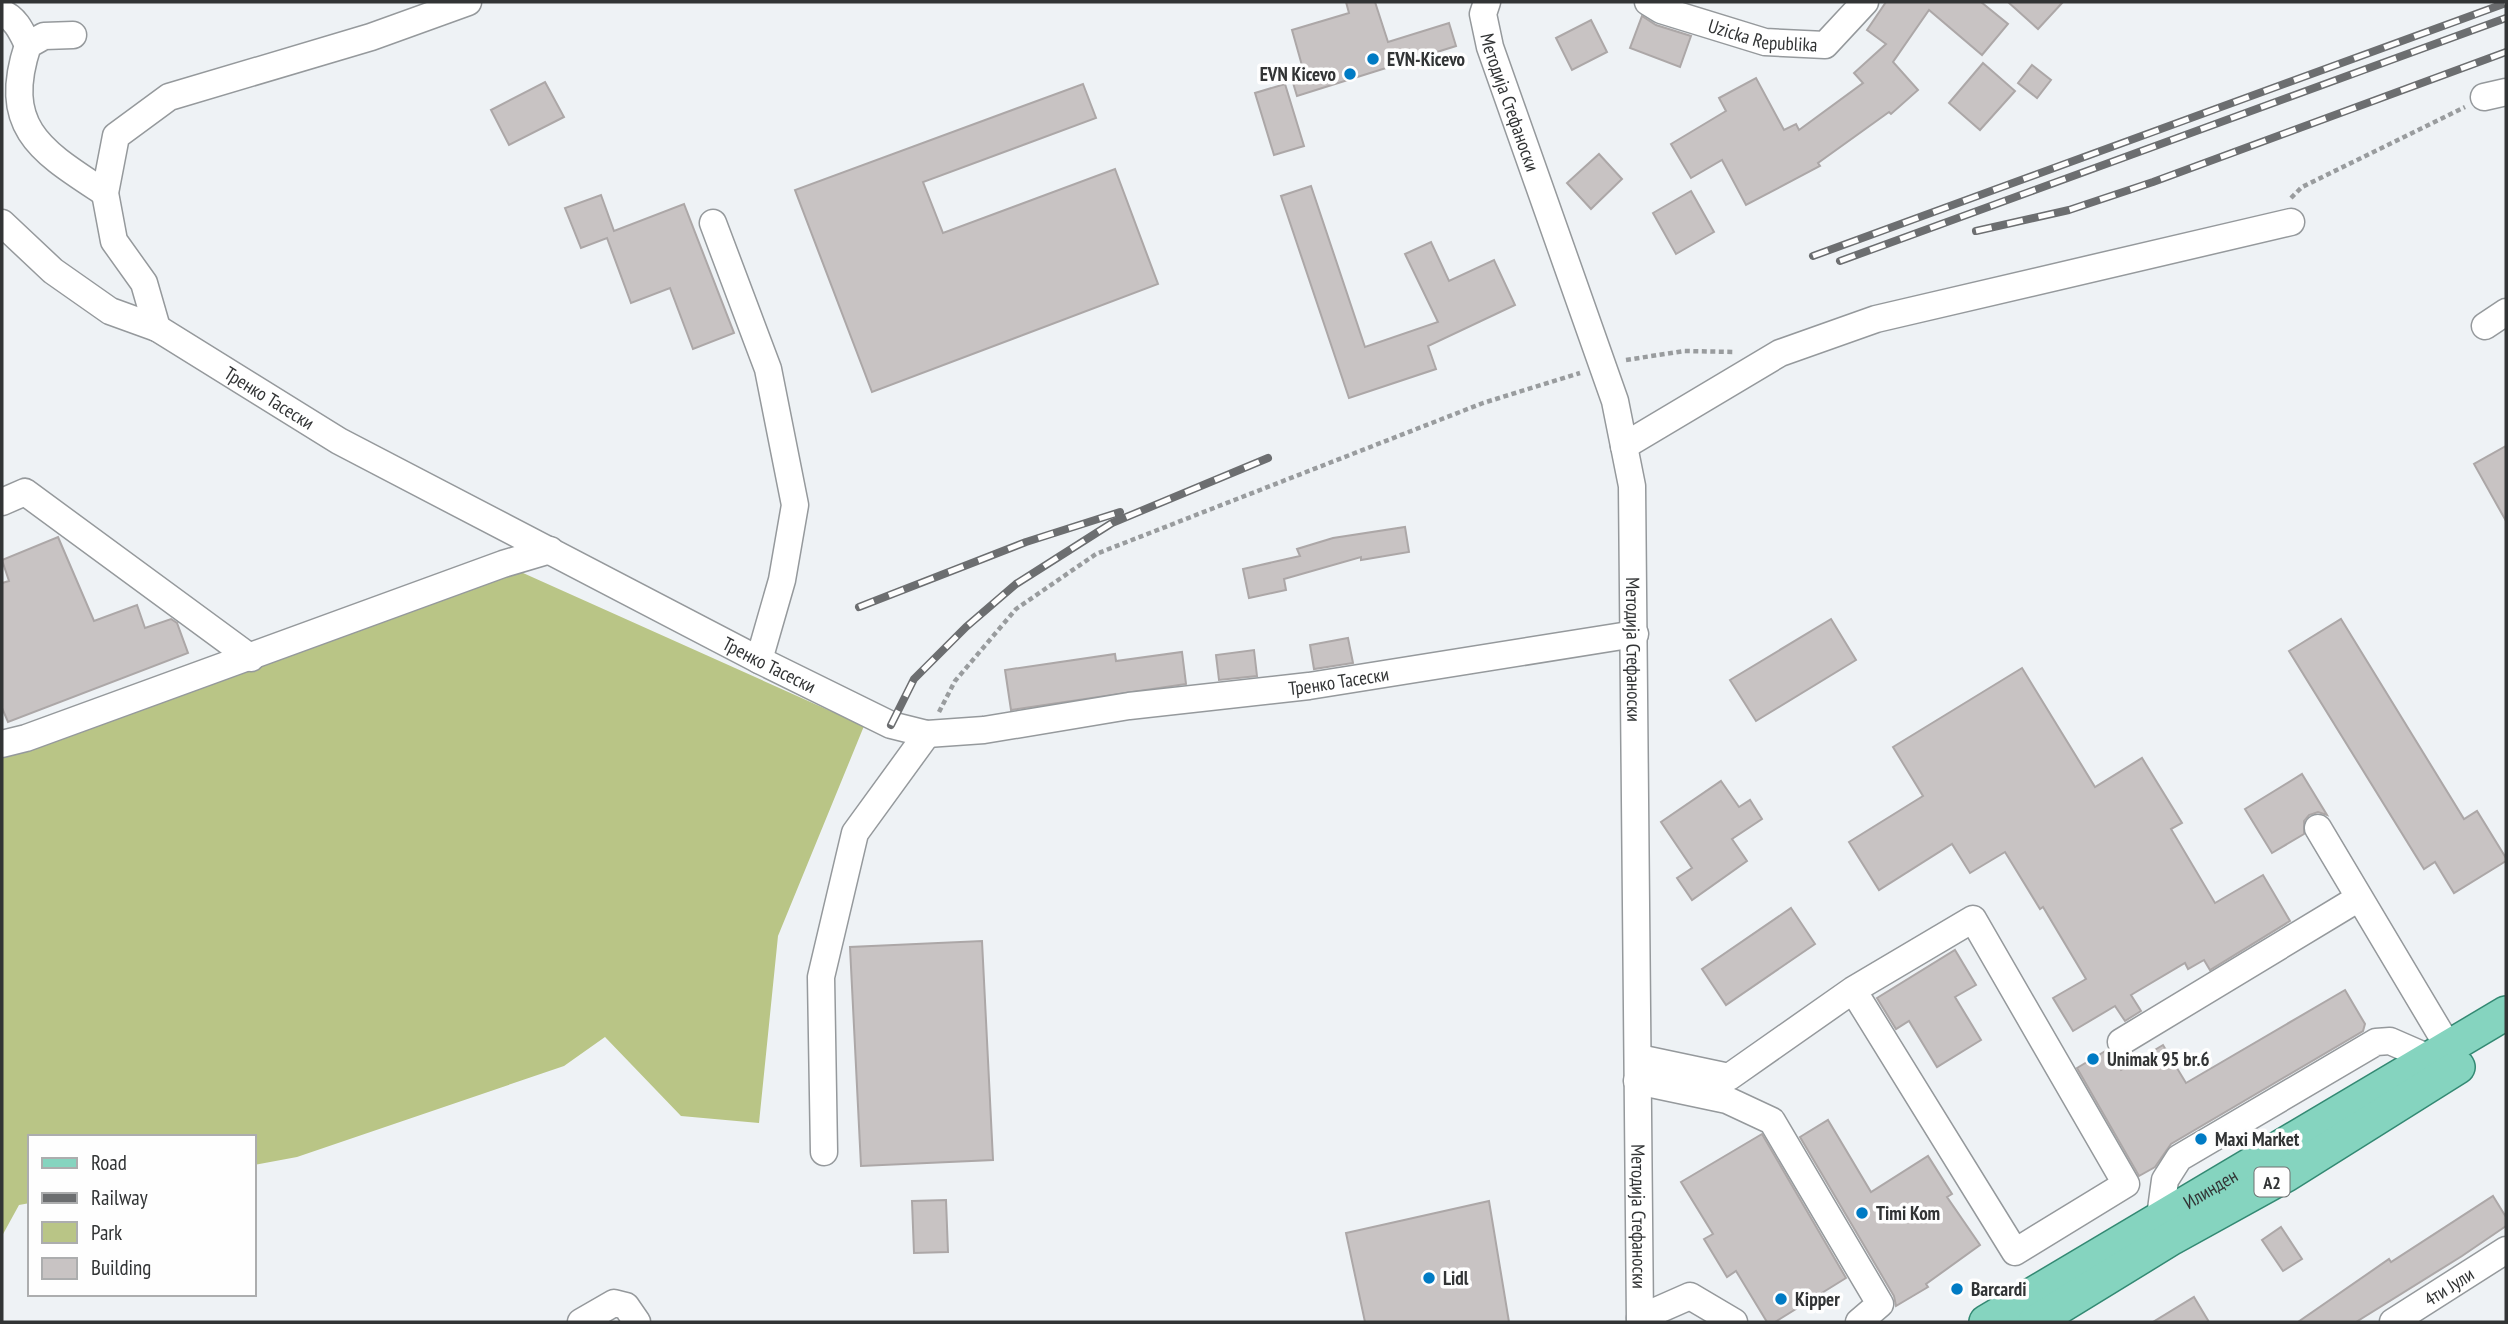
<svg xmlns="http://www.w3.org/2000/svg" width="2508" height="1324" font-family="'PT Sans Narrow',sans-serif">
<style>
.green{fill:#b9c586}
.building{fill:#c8c3c3;stroke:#aca7a7;stroke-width:2}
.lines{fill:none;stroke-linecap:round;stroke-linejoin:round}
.minor-casing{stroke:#95999c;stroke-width:29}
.major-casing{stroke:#338973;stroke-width:36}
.path{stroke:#999c9e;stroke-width:4.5;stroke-dasharray:5 3.5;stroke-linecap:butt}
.minor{stroke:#fff;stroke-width:26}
.major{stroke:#85d4bf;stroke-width:33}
.rail-casing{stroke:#6c6e70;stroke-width:8}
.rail{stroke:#fefefe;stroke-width:5;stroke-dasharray:16;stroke-linecap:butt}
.poi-dot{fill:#007bc4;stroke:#fefefe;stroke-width:2.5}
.labels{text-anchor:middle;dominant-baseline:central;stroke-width:7;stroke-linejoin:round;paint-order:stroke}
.shield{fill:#fefefe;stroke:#6f7171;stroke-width:2}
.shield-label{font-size:18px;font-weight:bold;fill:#323435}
.street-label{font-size:19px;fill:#323435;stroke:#fefefe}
.poi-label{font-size:19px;font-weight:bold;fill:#323435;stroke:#fefefe;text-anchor:start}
</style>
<rect width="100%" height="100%" fill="#eef2f5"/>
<path class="green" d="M503 564 864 726 778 936 759 1123 681 1116 605 1037 564 1066 297 1157 254 1165V1137H30V1203L19 1205 2 1236V744Z"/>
<g class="building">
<path d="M1346 2H1375L1388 42 1449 23 1456 46 1297 96 1290 73 1303 69 1292 30 1349 13Z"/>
<path d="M1886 2H1981L2008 24 1982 55 1929 10 1893 62 1918 90 1891 114 1889 112 1818 163 1820 166 1746 205 1722 160 1691 178 1671 144 1726 111 1719 98 1756 78 1784 130 1796 124 1799 130 1863 83 1854 73 1886 44 1867 30Z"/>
<path d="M2008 2H2063L2038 29Z"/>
<path d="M1642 16 1656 25 1691 36 1680 67 1630 48Z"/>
<path d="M1591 20 1607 52 1572 70 1556 38Z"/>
<path d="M1983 63 2015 91 1980 130 1949 103Z"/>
<path d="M2032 65 2051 80 2037 98 2018 83Z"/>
<path d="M545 82 564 117 509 145 491 110Z"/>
<path d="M1083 84 1096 118 923 182 943 233 1115 169 1158 284 872 392 795 190Z"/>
<path d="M1285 84 1304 146 1274 155 1255 93Z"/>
<path d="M1599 154 1622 179 1591 209 1567 183Z"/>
<path d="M1311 186 1365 347 1438 322 1405 254 1431 242 1449 281 1494 260 1515 305 1428 346 1436 369 1349 398 1281 196Z"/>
<path d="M1691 191 1714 232 1676 254 1653 213Z"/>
<path d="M601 195 614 231 684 204 734 333 693 349 670 288 631 303 607 238 581 248 565 208Z"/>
<path d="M2506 446V521L2474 464Z"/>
<path d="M1405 527 1409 552 1361 560V557L1284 579 1286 590 1249 598 1243 569 1300 556 1297 549 1333 538Z"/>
<path d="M58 537 94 621 137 605 145 628 171 619 177 623 188 653 8 722 2 708V583L9 581 2 560Z"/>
<path d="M1831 619 1856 660 1756 721 1730 680Z"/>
<path d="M2341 619 2464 819 2477 811 2506 858V861L2454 893 2435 862 2424 869 2289 651Z"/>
<path d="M1348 638 1353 663 1314 669 1310 645Z"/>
<path d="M1254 650 1257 676 1219 680 1216 655Z"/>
<path d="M1182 652 1186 684 1011 710 1005 670 1115 654 1116 661Z"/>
<path d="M2022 668 2095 787 2142 758 2182 823 2171 829 2215 903 2263 875 2290 921 2210 970 2204 960 2188 969 2185 963 2131 995 2141 1011 2125 1021 2115 1006 2073 1031 2053 998 2086 979 2043 907 2040 909 2005 852 1970 873 1952 844 1879 890 1849 842 1923 796 1893 747Z"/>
<path d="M2302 774 2327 815 2318 812 2309 815 2304 821V834L2272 853 2245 809Z"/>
<path d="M1721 781 1739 807 1750 800 1762 819 1732 839 1747 861 1692 900 1677 878 1692 868 1661 822Z"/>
<path d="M1791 908 1815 944 1726 1005 1702 969Z"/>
<path d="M982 941 993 1160 861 1166 850 947Z"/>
<path d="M1955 950 1976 985 1955 997 1981 1040 1937 1067 1909 1021 1896 1029 1877 998Z"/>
<path d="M2345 990 2365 1024 2363 1031 2171 1144 2155 1167 2139 1176 2077 1068 2107 1050 2121 1070 2163 1045 2186 1083Z"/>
<path d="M1828 1120 1871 1192 1928 1156 1952 1194 1947 1197 1980 1245 1926 1284 1928 1287 1896 1306 1894 1296 1800 1137Z"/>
<path d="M1762 1134 1846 1278 1775 1322H1767L1736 1271 1727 1277 1704 1239 1713 1234 1681 1182Z"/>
<path d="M2493 1196 2506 1217V1226L2462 1256 2356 1322H2298L2389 1259 2391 1262Z"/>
<path d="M946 1200 948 1252 914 1253 912 1201Z"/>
<path d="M1489 1201 1509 1322H1365L1346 1233Z"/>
<path d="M2281 1227 2302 1259 2283 1271 2262 1240Z"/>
<path d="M2194 1297 2209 1322H2153Z"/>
</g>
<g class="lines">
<defs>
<g id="minor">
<path id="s1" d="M1487 2 1483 14 1490 47 1615 401 1632 486 1640 1322"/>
<path id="s2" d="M1648 2 1661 10 1765 42 1825 45 1865 2"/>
<path d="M2 13C16 18 22 33 28 45"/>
<path d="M73 35 44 36 28 45C0 129 43 152 105 193"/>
<path d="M2484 97 2506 92"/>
<path id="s3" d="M2 223 53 271 110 311 157 328 339 441 759 660 891 725 927 734 984 730 1129 706 1309 686 1635 634"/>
<path d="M713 223 768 369 795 505 782 580 759 660"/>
<path d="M2485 326 2506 312"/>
<path d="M157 328 144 283 114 241 105 193 116 136 169 97 371 37 468 2"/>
<path d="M1624 446 1780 353 1876 319 2291 222"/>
<path d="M2 502 25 492 251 658"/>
<path d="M2 744 26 738 503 564 550 550"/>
<path d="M2318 828 2449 1048"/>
<path d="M2121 1042 2359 898"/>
<path d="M1639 1058 1729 1077 1853 990 1973 919 2126 1184 2015 1252 1853 990"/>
<path d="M1637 1081 1727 1100 1772 1121 1880 1304 1859 1322"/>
<path d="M824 1152 821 977 855 833 927 734"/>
<path d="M2160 1217 2165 1180 2179 1158 2376 1042 2390 1041 2429 1058"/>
<path d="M1640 1318 1690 1296 1734 1322"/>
<path d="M581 1322 614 1303 626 1306 637 1322"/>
<path id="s4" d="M2393 1322 2506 1250"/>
</g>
<g id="major">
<path id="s5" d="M1986 1322 2506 1013"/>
<path d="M2035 1322 2172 1238 2286 1175 2458 1067"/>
</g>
</defs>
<use href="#minor" class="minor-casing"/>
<use href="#major" class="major-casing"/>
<g class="path">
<path d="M2291 198 2302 187 2465 107"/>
<path d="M1626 360 1684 351 1735 352"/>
<path d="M939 712 955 681 1016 609 1096 554 1483 403 1580 373"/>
</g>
<use href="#minor" class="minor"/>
<use href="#major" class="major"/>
<defs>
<g id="rail">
<path d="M1976 231 2069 210 2153 182 2506 52"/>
<path d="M1813 256 2506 3"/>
<path d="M1840 261 2506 18"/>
<path d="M859 607 1026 542 1120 512"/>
<path d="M891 725 914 679 966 627 1016 584 1112 523 1268 458"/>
</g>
</defs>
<use href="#rail" class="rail-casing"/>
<use href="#rail" class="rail"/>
</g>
<g class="poi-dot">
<circle cx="1373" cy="59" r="7"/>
<circle cx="1350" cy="74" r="7"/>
<circle cx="2093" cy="1059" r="7"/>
<circle cx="2201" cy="1139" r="7"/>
<circle cx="1862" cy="1213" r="7"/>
<circle cx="1429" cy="1278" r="7"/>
<circle cx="1957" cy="1289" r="7"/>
<circle cx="1781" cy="1299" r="7"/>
</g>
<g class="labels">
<rect class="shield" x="2254.5" y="1167.5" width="35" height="29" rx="5"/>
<g class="shield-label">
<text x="2272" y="1182">A2</text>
</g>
<g class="street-label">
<text stroke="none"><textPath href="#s2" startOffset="121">Uzicka Republika</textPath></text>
<text stroke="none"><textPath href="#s1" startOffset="105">Методија Стефаноски</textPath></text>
<text stroke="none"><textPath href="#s3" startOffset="322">Тренко Тасески</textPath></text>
<text stroke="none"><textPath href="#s1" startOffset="672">Методија Стефаноски</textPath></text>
<text stroke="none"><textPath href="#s3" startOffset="889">Тренко Тасески</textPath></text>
<text stroke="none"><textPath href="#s3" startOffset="1477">Тренко Тасески</textPath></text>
<text stroke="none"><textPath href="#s5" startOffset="261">Илинден</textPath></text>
<text stroke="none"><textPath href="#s1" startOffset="1239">Методија Стефаноски</textPath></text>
<text stroke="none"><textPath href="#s4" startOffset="66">4ти Јули</textPath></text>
</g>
<g class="poi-label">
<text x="1387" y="59">EVN-Kicevo</text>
<text x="1336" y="74" text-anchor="end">EVN Kicevo</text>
<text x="2107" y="1059">Unimak 95 br.6</text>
<text x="2215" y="1139">Maxi Market</text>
<text x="1876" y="1213">Timi Kom</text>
<text x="1443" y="1278">Lidl</text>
<text x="1971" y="1289">Barcardi</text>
<text x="1795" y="1299">Kipper</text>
</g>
</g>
<rect width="2508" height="1324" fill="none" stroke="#323435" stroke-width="7"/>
<rect x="28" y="1135" width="228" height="161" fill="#fefefe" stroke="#acadae" stroke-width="2"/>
<rect x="42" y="1158" width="35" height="10" fill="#85d4bf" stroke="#acadae" stroke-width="2"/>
<text x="91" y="1170" font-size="21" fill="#323435">Road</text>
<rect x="42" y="1193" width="35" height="10" fill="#6c6e70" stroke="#acadae" stroke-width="2"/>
<text x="91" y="1205" font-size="21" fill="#323435">Railway</text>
<rect x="42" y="1222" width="35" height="21" fill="#b9c586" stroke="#acadae" stroke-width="2"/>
<text x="91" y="1240" font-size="21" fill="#323435">Park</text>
<rect x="42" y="1258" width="35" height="21" fill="#c8c3c3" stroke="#acadae" stroke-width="2"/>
<text x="91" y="1275" font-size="21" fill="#323435">Building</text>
</svg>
